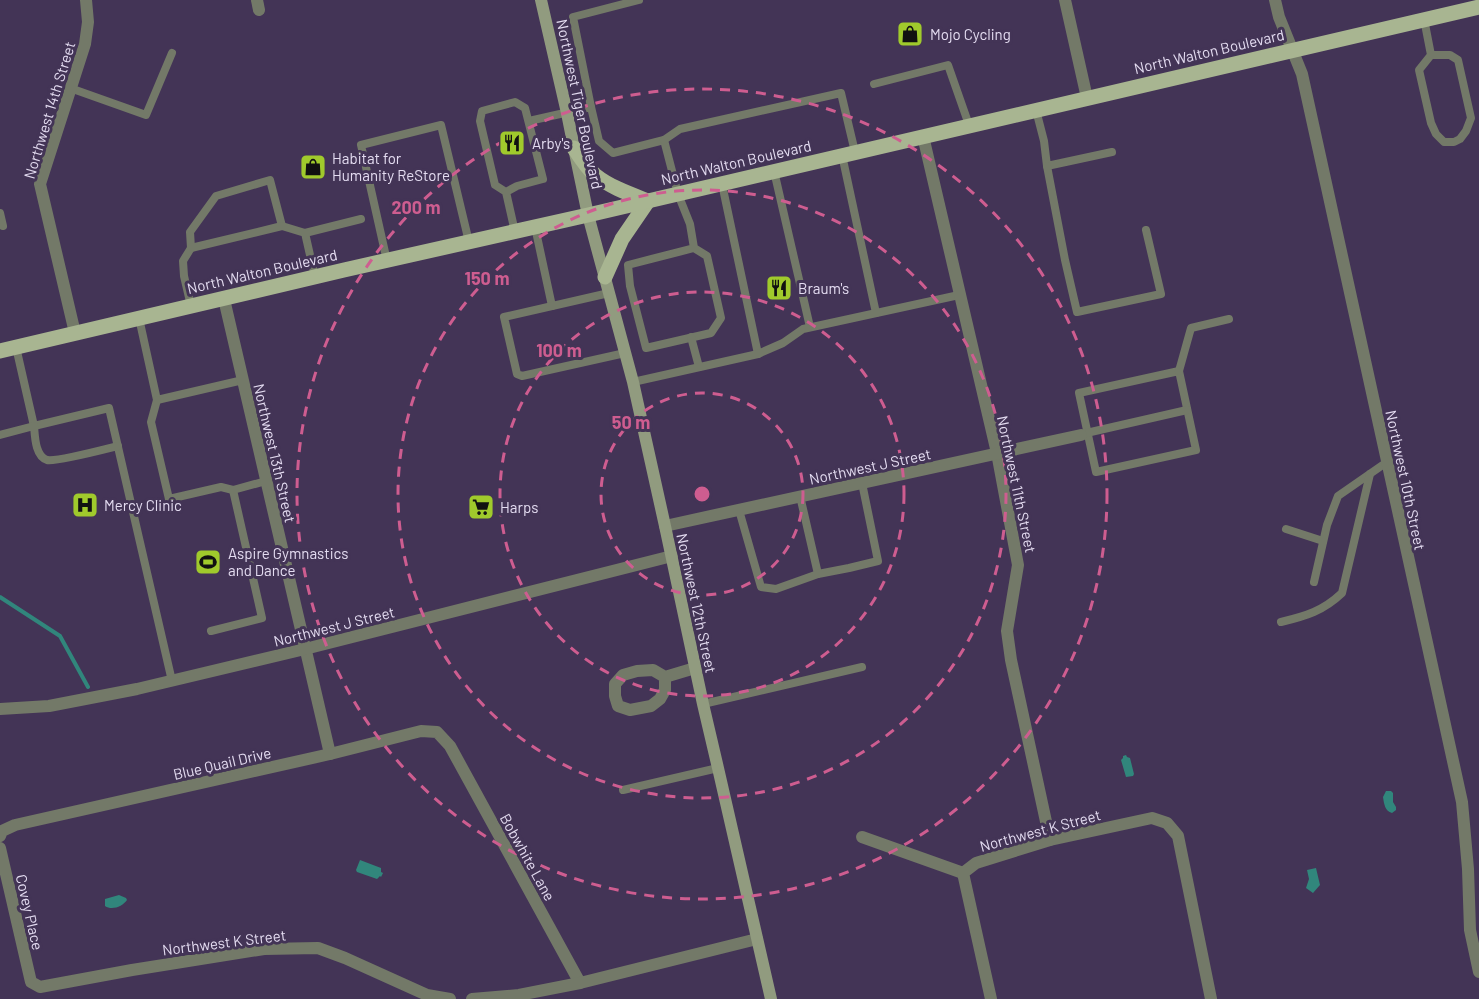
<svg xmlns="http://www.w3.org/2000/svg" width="1479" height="999" font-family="Barlow,sans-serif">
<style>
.water{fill:#31867c}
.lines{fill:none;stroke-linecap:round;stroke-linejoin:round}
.stream{stroke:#31867c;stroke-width:4}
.lane{stroke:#737968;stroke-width:8}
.street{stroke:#737968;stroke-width:12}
.secondary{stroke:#919b7f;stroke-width:12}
.primary{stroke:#a8b591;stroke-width:15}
.ring{fill:none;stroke:#ce5d90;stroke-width:3;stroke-dasharray:10 8}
.labels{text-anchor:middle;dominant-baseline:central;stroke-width:6;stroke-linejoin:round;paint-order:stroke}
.poi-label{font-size:15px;fill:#e4dcf1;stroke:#433456;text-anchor:start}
.street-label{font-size:15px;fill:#e4dcf1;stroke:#433456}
.centre{fill:#ce5d90;stroke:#433456;stroke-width:3}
.ring-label{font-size:18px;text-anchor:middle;font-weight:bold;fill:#ce5d90;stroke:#433456;stroke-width:6;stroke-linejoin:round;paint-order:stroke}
</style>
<rect width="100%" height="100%" fill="#433456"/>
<g class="water">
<path d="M1126 755 1127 757 1130 758 1134 774 1133 776 1126 777 1121 760 1123 758V756Z"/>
<path d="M1386 791H1391L1393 793V802L1396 807V810L1392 813C1385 811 1384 804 1383 797Z"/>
<path d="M360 860 381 868V872L383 873 381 877 380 876 377 879 357 872 356 870Z"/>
<path d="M1316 868 1320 885 1313 893 1306 888 1309 879 1307 870Z"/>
<path d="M119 895 126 898 127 900C123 906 112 911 105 906V899Z"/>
</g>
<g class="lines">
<path class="stream" d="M0 597 60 636 88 687"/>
<g class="lane">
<path d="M1424 19 1431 55 1419 70 1431 123 1436 134 1444 142H1454L1460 139 1466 131 1471 118 1458 60 1450 55H1431"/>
<path d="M874 84 948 65 969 125"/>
<path d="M70 88 146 115 172 53"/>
<path d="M591 107 573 17 639 0"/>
<path d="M1036 110 1044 141 1047 166 1112 152"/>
<path d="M529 121 591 107 599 141 613 153 664 140 678 194 690 224 694 248 628 265 630 286 646 348 711 333 721 318 707 256 694 248"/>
<path d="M664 140 680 129 841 93 855 152"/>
<path d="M842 155 876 313"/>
<path d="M1047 166 1065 260 1077 312 1161 294 1146 230"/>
<path d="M774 171 810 327"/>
<path d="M722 184 758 354"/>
<path d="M506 192 495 185 480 121 482 111 515 102 525 108 543 179 517 186 506 192 515 232"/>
<path d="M0 213 3 226"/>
<path d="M535 227 552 306"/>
<path d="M305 233 361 219"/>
<path d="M191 248 190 232 216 196 270 180 282 226"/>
<path d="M387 261 361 145 441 125 469 242"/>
<path d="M609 293 504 317 517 374 522 376 625 353"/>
<path d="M191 306 184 276 183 261 191 248 282 226 305 233 315 277"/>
<path d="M139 318 157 400 243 380"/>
<path d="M691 337 699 367"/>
<path d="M16 347 34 426 109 408 172 681"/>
<path d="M1179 371 1196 450 1096 472 1079 393Z"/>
<path d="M1179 371 1191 328 1229 319"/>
<path d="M633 382 758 354 783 343 803 329 959 295"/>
<path d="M157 400 151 422 169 499 221 487 233 490"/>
<path d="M1082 434 1187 410"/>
<path d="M0 435 34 426C35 436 35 456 47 460 56 462 106 449 118 446"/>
<path d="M739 510 761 587 776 589 818 574 800 496"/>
<path d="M1286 529 1323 541"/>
<path d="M818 574 849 568 878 561 862 483"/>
<path d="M1314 582 1327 525 1338 496 1387 462"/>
<path d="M1281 622C1306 616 1323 611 1342 593L1370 474"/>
<path d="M211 631 262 618 233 490 266 481"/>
<path d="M703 704 862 667"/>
<path d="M623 790 718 768"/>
</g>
<g class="street">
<path d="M257 0 259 10"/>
<path d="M1065 0 1087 98"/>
<path d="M1275 0 1279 17 1302 74 1462 802 1468 869 1470 930 1479 972"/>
<path d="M923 136 997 453 1018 565 1007 631 1011 660 1050 840"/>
<path d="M224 299 330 754"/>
<path d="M75 333 40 184 85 44 88 22 86 0"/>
<path d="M665 526 1081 435"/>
<path d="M665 677V690L660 699 651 706 630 710 618 706 615 696V684L623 675 637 671 653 670 665 677 695 668"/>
<path d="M0 709 49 706 137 689 305 649 672 556"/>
<path d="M0 836 2 831 15 825 330 754 421 731 437 732 450 746 580 983"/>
<path d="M862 837 963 873"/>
<path d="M0 848 31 982 40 987 132 970 264 949 318 948 345 958 427 995 450 999"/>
<path d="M472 999 519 995 580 983 757 939"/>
<path d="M991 999 963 873 976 863 1050 840 1152 818 1167 823 1178 836 1211 999"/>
</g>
<path class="secondary" d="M541 0 567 113 574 148 588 215 633 382 665 526 703 704 718 768 771 999"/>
<g class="primary">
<path d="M574 148C580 157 587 168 595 175 610 187 630 194 648 201L622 239 605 277"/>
<path d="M0 351 344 270 588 215 1479 7"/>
</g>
</g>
<g class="ring">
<circle cx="702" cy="494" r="101"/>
<circle cx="702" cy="494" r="202"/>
<circle cx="702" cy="494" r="304"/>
<circle cx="702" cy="494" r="405"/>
</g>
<defs>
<symbol id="shop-square" viewBox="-11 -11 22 22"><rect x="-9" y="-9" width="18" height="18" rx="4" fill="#a0ca2c" stroke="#433456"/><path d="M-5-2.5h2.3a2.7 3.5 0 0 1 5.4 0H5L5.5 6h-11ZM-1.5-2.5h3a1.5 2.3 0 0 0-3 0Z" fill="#111"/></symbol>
<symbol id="restaurant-square" viewBox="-11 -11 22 22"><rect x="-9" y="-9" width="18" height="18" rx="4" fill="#a0ca2c" stroke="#433456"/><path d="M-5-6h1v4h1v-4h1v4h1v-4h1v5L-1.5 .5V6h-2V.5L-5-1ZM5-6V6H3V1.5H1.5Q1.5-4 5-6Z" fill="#111"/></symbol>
<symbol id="hospital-square" viewBox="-11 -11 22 22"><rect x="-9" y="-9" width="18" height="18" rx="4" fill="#a0ca2c" stroke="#433456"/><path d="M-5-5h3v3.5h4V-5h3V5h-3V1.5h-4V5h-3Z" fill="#111"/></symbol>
<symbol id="supermarket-square" viewBox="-11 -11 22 22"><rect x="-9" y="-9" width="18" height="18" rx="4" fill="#a0ca2c" stroke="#433456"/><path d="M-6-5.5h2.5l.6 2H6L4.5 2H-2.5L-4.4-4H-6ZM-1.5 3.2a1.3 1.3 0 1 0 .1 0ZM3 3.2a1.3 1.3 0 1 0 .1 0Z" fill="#111"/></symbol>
<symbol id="stadium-square" viewBox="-11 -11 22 22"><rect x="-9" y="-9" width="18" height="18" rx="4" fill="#a0ca2c" stroke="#433456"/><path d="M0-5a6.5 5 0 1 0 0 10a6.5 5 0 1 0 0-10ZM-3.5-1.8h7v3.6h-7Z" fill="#111"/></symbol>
</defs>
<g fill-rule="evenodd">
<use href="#shop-square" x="895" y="19" width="30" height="30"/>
<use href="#restaurant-square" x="497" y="128" width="30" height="30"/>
<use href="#shop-square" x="298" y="152" width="30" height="30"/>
<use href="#restaurant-square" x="764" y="273" width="30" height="30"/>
<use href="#hospital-square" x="70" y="490" width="30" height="30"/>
<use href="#supermarket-square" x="466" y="492" width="30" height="30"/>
<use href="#stadium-square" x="193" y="547" width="30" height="30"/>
</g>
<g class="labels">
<g class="poi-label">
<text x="930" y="34">Mojo Cycling</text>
<text x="532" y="143">Arby's</text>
<text x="332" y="158">Habitat for<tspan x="332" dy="17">Humanity ReStore</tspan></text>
<text x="798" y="288">Braum's</text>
<text x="104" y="505">Mercy Clinic</text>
<text x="500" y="507">Harps</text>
<text x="228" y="553">Aspire Gymnastics<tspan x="228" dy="17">and Dance</tspan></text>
</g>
<g class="street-label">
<text transform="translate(1209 51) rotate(-13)">North Walton Boulevard</text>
<text transform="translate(580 104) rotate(78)">Northwest Tiger Boulevard</text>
<text transform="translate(49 110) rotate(-73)">Northwest 14th Street</text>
<text transform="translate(736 162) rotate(-13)">North Walton Boulevard</text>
<text transform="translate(262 271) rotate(-13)">North Walton Boulevard</text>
<text transform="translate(275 453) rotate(77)">Northwest 13th Street</text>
<text transform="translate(870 466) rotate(-12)">Northwest J Street</text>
<text transform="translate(1406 480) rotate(78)">Northwest 10th Street</text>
<text transform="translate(1017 484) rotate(78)">Northwest 11th Street</text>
<text transform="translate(697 603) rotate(78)">Northwest 12th Street</text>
<text transform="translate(334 626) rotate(-14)">Northwest J Street</text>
<text transform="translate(222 763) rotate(-13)">Blue Quail Drive</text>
<text transform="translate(1040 830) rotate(-15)">Northwest K Street</text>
<text transform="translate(528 857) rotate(61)">Bobwhite Lane</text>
<text transform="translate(30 912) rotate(77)">Covey Place</text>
<text transform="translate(224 942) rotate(-7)">Northwest K Street</text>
</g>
</g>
<circle cx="702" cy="494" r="9" class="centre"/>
<g class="ring-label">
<text x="416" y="214">200 m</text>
<text x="487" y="285">150 m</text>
<text x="559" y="357">100 m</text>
<text x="631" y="429">50 m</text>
</g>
</svg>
